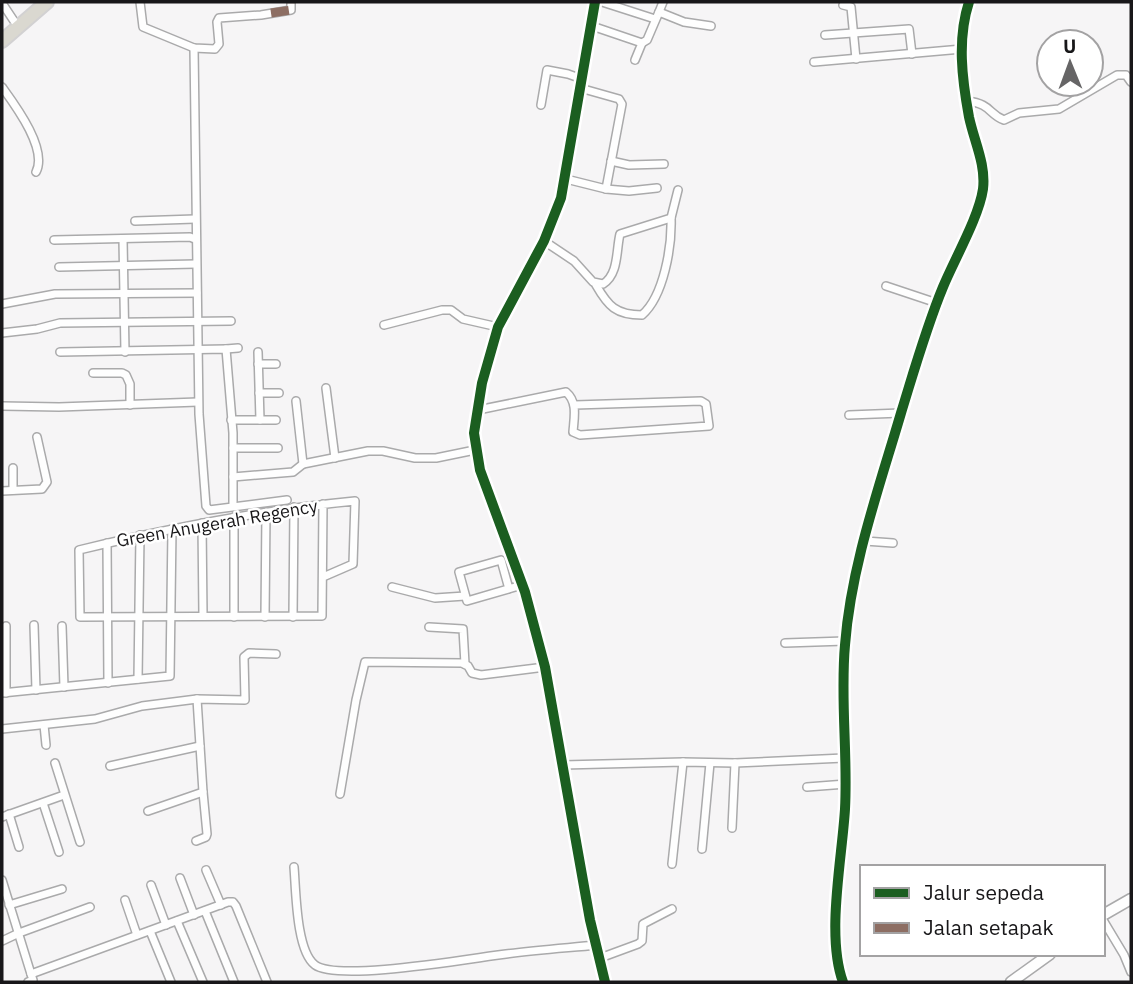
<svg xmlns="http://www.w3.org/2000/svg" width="1133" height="984" font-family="'IBM Plex Sans',sans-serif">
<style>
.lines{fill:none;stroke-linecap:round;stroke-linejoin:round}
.minor-casing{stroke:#aaaaab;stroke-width:10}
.tertiary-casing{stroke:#aaaaab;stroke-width:13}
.trunk-casing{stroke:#d2d1d2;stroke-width:16}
.minor{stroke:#fefefe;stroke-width:7}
.tertiary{stroke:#fefefe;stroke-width:10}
.trunk{stroke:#dad8d0;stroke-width:12}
.quiet{stroke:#8d6e63;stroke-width:9;stroke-dasharray:18 9;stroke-linecap:butt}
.cycleway-casing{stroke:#fff;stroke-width:15}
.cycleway{stroke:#1b5e20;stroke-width:10}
.labels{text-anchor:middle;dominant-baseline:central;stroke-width:5;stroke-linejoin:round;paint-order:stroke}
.street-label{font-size:18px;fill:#181719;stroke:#fff}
</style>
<rect width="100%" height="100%" fill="#f6f5f6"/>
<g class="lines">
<defs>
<g id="minor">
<path d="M140 2 143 27 194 48 215 49 219 44 217 22 219 18 261 15 291 10V2"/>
<path d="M595 2 561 198 544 241 498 327 482 383 474 433 480 470 525 592 545 667 590 920 605 982"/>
<path d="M602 2 655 19"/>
<path d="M2 3 14 21"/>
<path d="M843 5 851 7 856 59"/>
<path d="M659 12 663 2"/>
<path d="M589 25 642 43 635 60"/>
<path d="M825 35 909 29 912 54"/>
<path d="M642 43 647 40 659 12 684 22 711 26"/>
<path d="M194 48 199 414 206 506 209 510 287 500"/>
<path d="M814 62 962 49"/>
<path d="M2 87C15 105 48 149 36 172"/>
<path d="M967 101C992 104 988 114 1004 120L1019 113 1059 109 1117 75H1126L1131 82"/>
<path d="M541 105 547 70 568 74 582 79"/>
<path d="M611 161 629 165 664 164"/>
<path d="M566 179 606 189 622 104 619 99 580 88"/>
<path d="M606 189 629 191 657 188"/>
<path d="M135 221 195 219"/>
<path d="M123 239 125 352"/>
<path d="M54 240 190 237 195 239"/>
<path d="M544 241 574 261 593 282 603 284C619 274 616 250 620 234L671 218 678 190"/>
<path d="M59 267 196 264"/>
<path d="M596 285C608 306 616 315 642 315 664 296 672 246 671 218"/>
<path d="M886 286 937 303"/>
<path d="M2 304 55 294 197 293"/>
<path d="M384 325 442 310H451L463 319 498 327"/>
<path d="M2 333 37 329 60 323 231 321"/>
<path d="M226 349 238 348"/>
<path d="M60 352 226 349 233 433V506"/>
<path d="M258 352 260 420"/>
<path d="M258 364H276"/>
<path d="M93 373H122L126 375 130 384V405"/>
<path d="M326 388 335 458"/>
<path d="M259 393H279"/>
<path d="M296 401 303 464 368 451H383L415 458H436L475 450"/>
<path d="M2 406 59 407 198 402"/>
<path d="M478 410 566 392C578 402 574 418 573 432L580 435 709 426 706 404 701 401 575 405"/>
<path d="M849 415 901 413"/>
<path d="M231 420H276"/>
<path d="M233 448H278"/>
<path d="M233 477 293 472 303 464"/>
<path d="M13 490V468"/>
<path d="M2 491 42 489 47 482 37 437"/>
<path d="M323 504 322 616 80 617 79 550C170 528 262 510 355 501L353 564 323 577"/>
<path d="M202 523 203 616"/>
<path d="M865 541 893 543"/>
<path d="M107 543 108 683"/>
<path d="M392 587 435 598 465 596"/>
<path d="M509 589 501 560 459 572 467 601 522 585"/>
<path d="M234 617V517"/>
<path d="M265 617 266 512"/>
<path d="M293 617 294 507"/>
<path d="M34 625 36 690"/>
<path d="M6 626V693"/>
<path d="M62 626 64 687"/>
<path d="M429 627 463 629 465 664"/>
<path d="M785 643 845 641"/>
<path d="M138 679 140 535"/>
<path d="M2 693 170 676 172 529"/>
<path d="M44 725 46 745"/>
<path d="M2 729 95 719 142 706 197 699 245 700 244 657 249 653 276 654"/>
<path d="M55 763 80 842"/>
<path d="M563 765 683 762 735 763 844 758"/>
<path d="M110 766 200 746"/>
<path d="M807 787 846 784"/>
<path d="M340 794 356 700 365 662 462 663 468 666 472 673 481 675 545 667"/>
<path d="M43 803 59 852"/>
<path d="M148 811 203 792 197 699"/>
<path d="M9 814 19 847"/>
<path d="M2 817 64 795"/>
<path d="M732 828 735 763"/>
<path d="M196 841 206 837 207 834 203 792"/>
<path d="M702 849 710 763"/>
<path d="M672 864 683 762"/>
<path d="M294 867C296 890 296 951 315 965 338 982 472 958 506 954 536 950 566 948 597 945"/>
<path d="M206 870 221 905"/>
<path d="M180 878 194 915"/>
<path d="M2 880 31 974 33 980 28 982"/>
<path d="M151 885 166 925"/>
<path d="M125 900 137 935"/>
<path d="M9 905 62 889"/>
<path d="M205 911 234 982"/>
<path d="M1103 920 1124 955 1131 972"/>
<path d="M177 921 203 982"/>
<path d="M150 931 171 982"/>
<path d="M2 941 19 933 90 907"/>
<path d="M600 958 638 944 642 941 643 924 672 909"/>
<path d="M31 974 228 902H233L236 906 267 982"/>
<path d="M843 982C826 936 842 859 845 809 848 754 840 699 845 645 851 566 879 488 901 413 914 371 926 328 943 287 954 260 979 217 983 189 986 164 974 141 969 117 962 79 957 39 969 2"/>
</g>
<g id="tertiary">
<path d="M1103 915 1131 899"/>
<path d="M1011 982 1050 954"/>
</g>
<path id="trunk" d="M2 41 47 2"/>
</defs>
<use href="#minor" class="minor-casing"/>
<use href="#tertiary" class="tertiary-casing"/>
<use href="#trunk" class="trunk-casing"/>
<use href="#minor" class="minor"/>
<use href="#tertiary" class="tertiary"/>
<use href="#trunk" class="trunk"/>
<path class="quiet" d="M271 13 291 10V2"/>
<defs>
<g id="cycleway">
<path d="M595 2 561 198 544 241 498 327 482 383 474 433 480 470 525 592 545 667 590 920 605 982"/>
<path d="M843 982C826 936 842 859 845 809 848 754 840 699 845 645 851 566 879 488 901 413 914 371 926 328 943 287 954 260 979 217 983 189 986 164 974 141 969 117 962 79 957 39 969 2"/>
</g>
</defs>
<use href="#cycleway" class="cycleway-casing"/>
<use href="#cycleway" class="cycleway"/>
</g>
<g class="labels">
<g class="street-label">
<text transform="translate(217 523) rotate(-10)">Green Anugerah Regency</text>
</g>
</g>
<rect width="1133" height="984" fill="none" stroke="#181719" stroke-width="7"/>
<rect x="860" y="865" width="245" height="91" fill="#ffffff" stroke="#a3a2a3" stroke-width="2"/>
<rect x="874" y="888" width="35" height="10" fill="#1b5e20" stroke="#a3a2a3" stroke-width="2"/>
<text x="923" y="900" font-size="21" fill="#181719">Jalur sepeda</text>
<rect x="874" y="923" width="35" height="10" fill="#8d6e63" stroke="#a3a2a3" stroke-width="2"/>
<text x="923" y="935" font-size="21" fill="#181719">Jalan setapak</text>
<g transform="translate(1070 63) rotate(359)"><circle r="33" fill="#ffffff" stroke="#a3a2a3" stroke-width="2"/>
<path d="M0-5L12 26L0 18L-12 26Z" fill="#666566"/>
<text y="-10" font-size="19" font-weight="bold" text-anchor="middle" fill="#181719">U</text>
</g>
</svg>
